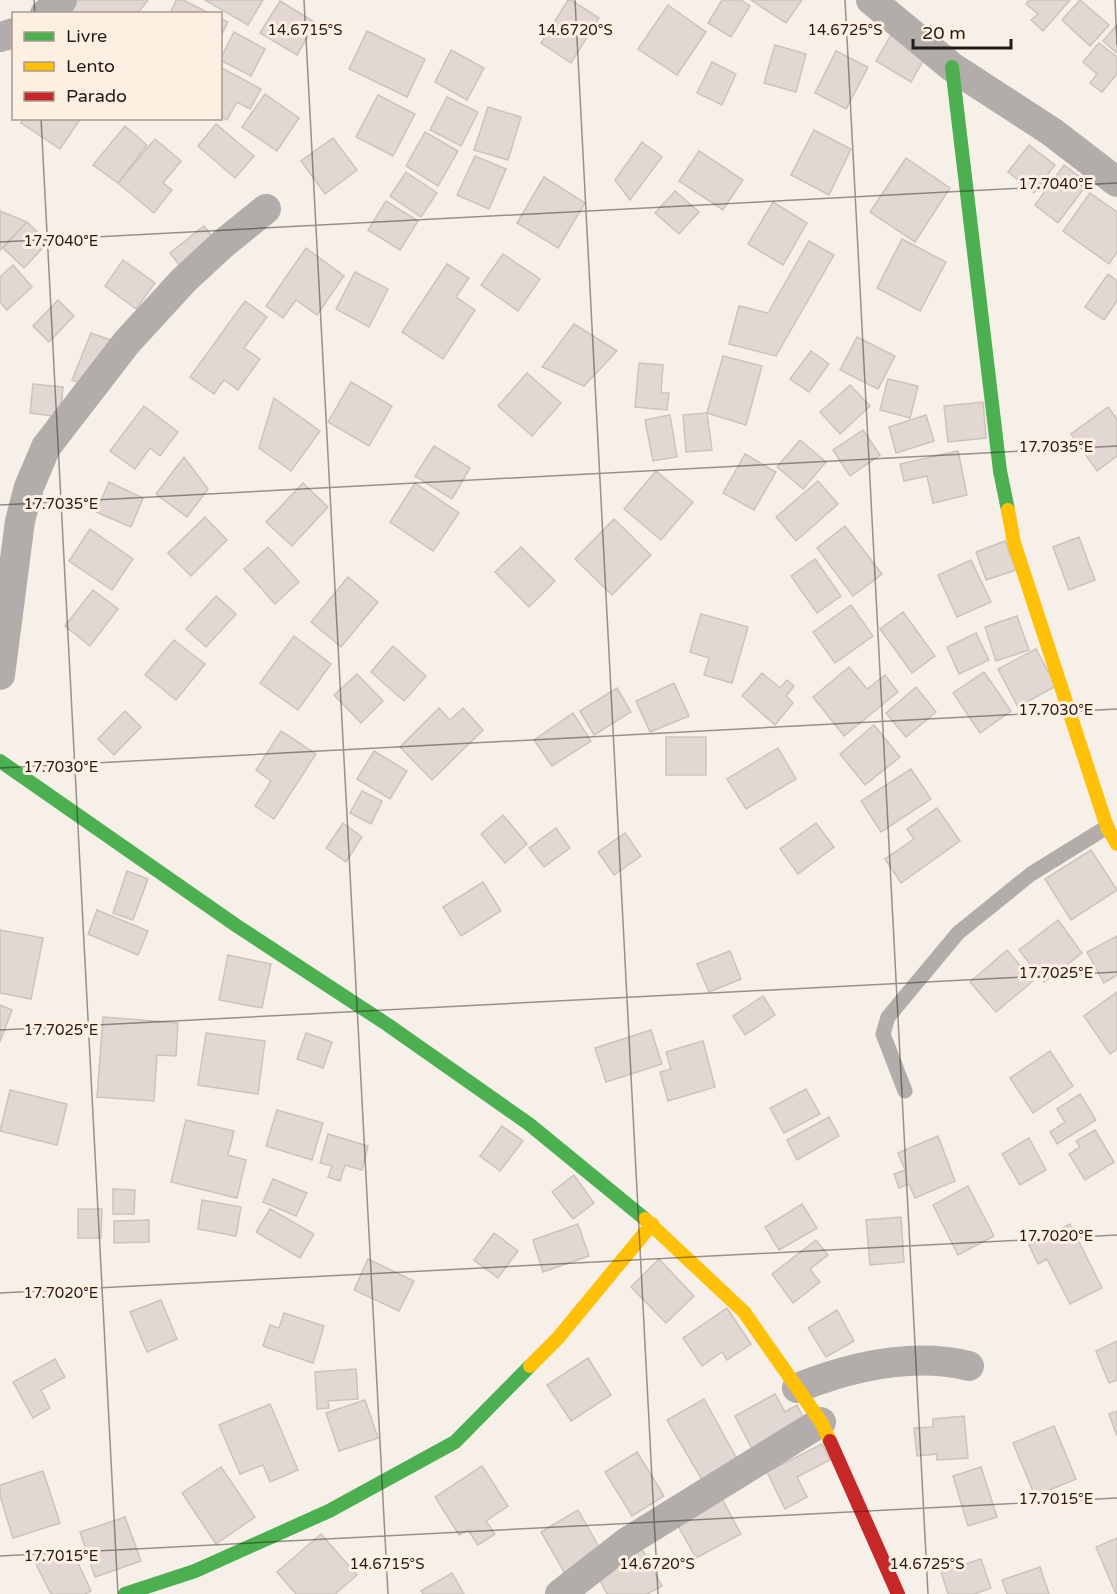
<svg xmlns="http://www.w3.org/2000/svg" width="1117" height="1594" font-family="'Varela Round',sans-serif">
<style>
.building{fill:#e3d7d3;stroke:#ccc3bf;stroke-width:1.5}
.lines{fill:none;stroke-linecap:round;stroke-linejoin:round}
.lane{stroke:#b2adab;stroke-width:15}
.street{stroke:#b2adab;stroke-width:30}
.fast{stroke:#4caf50;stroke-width:14}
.slow{stroke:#ffc107;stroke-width:14}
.jam{stroke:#c62828;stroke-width:14}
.ticks{fill:none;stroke:#231c14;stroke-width:1.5;stroke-opacity:0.45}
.ticks-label{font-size:15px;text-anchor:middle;fill:#231c14;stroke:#fdf0e3;stroke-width:6;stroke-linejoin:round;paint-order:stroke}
</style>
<rect width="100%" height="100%" fill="#f7f0e9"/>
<g class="building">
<path d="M73 0H148L137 14H62Z"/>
<path d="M176 0H183L211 14H170Z"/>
<path d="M205 0H263L248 25Z"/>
<path d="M568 0H571L599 18 571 63 541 43Z"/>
<path d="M722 0H741L750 6 731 37 708 23Z"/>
<path d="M751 0H802L786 23Z"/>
<path d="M1029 0H1070L1043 31 1031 20 1038 14 1026 4Z"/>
<path d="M1080 0 1109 25 1090 46 1062 20Z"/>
<path d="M280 1 316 23 297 55 260 33Z"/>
<path d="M668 5 706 32 677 75 638 49Z"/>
<path d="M220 18 228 22 220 38Z"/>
<path d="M1117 25V53L1103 41Z"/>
<path d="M367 31 425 59 407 97 349 69Z"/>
<path d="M234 32 265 49 251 76 220 60Z"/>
<path d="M891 35 926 56 911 82 876 61Z"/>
<path d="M1099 43 1117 57V74L1102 92 1090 83 1097 74 1083 62Z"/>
<path d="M775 45 806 54 796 92 764 83Z"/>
<path d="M451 50 484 68 467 100 435 82Z"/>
<path d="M836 51 868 67 846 109 815 93Z"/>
<path d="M712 62 736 74 722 105 697 93Z"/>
<path d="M220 67 261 89 250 109 237 102 227 120 220 116Z"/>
<path d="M265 94 299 118 277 151 242 127Z"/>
<path d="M378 95 415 114 393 156 356 137Z"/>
<path d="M447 97 478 112 461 146 430 130Z"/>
<path d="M488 107 521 117 508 160 474 150Z"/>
<path d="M24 118H81L60 149 21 123Z"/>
<path d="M216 124 254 156 235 178 198 146Z"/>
<path d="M125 126 147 145 118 183 93 165Z"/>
<path d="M814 130 851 149 829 195 791 175Z"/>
<path d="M425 132 458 151 438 186 406 166Z"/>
<path d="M333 138 357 170 325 194 301 161Z"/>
<path d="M155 139 181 161 163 183 172 190 154 213 118 183Z"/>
<path d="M642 142 662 157 630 200 615 180Z"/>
<path d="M1029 145 1055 165 1034 193 1008 172Z"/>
<path d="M699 151 743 180 723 210 679 181Z"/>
<path d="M475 156 506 169 489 209 457 195Z"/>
<path d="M906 158 950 188 915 242 870 212Z"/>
<path d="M1064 165 1088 183 1058 223 1035 205Z"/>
<path d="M406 172 437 193 421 217 390 196Z"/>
<path d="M544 177 585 203 558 248 517 223Z"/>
<path d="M675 191 699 212 679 234 655 213Z"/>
<path d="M1090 193 1117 212V252L1109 264 1063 231Z"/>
<path d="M386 201 418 221 400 250 368 230Z"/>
<path d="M773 202 807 223 783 265 748 244Z"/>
<path d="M0 211 27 222 0 250Z"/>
<path d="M27 222 48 242 24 268 3 248Z"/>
<path d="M204 226 225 253 192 281 170 253Z"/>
<path d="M902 239 946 262 920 311 877 288Z"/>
<path d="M809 241 834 255 776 356 729 344 739 306 768 313Z"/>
<path d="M306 248 344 276 317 315 296 300 283 318 266 306Z"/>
<path d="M503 254 540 279 518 311 481 285Z"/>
<path d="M123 260 155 283 136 309 105 286Z"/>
<path d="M447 264 469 278 456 297 475 310 443 359 402 332Z"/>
<path d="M13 265 32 287 7 310 0 302V277Z"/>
<path d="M355 272 388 289 369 327 336 309Z"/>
<path d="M1108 274 1117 281V301L1104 320 1085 307Z"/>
<path d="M58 300 74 316 49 342 33 326Z"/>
<path d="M245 301 267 317 244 348 260 359 238 390 224 380 214 394 190 377Z"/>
<path d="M574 324 617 351 584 386 542 367Z"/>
<path d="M91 333 116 342 97 390 72 380Z"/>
<path d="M857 337 895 356 878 389 840 370Z"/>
<path d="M811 351 829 364 809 392 790 379Z"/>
<path d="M723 356 762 366 746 425 707 413Z"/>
<path d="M639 363 663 365 661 393H669L667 410 635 407Z"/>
<path d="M527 373 561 403 532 436 498 406Z"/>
<path d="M888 379 918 386 910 418 880 410Z"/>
<path d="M351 382 392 406 369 446 328 422Z"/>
<path d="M33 384 63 387 60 417 30 413Z"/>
<path d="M850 385 870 406 840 434 820 412Z"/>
<path d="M274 398 320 431 291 471 259 448Z"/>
<path d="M983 402 986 438 948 442 944 406Z"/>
<path d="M144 406 178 432 160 456 150 448 135 469 110 451Z"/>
<path d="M1108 407 1117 419V456L1097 471 1071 434Z"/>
<path d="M707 413 712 450 686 452 683 415Z"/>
<path d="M670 415 677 457 653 461 645 420Z"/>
<path d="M926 415 934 441 896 453 889 427Z"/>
<path d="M863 430 880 455 850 476 833 450Z"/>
<path d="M800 440 826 462 803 489 777 467Z"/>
<path d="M434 446 470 468 452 499 415 476Z"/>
<path d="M958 451 967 495 933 503 927 476 904 481 900 464Z"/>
<path d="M745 454 776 472 754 510 723 493Z"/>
<path d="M184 457 208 489 187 517 156 494Z"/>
<path d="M656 471 693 502 661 540 624 509Z"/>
<path d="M818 481 838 504 796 541 776 517Z"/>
<path d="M109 482 143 498 131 527 96 512Z"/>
<path d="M303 483 328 507 292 546 266 522Z"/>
<path d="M415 483 459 513 433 551 390 522Z"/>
<path d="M205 517 227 540 191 576 168 553Z"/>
<path d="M614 519 651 555 612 595 575 559Z"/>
<path d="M845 526 882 574 853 596 817 548Z"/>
<path d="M90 529 133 559 112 590 69 561Z"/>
<path d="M1079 537 1095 580 1069 590 1053 547Z"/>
<path d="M1005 541 1016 570 986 580 976 552Z"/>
<path d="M268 547 299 582 275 604 244 569Z"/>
<path d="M521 547 555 581 529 607 495 572Z"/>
<path d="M815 559 841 596 817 613 791 576Z"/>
<path d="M971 560 991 602 957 617 938 575Z"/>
<path d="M348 577 378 602 341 647 311 622Z"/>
<path d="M93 590 118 609 90 646 65 626Z"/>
<path d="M216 596 236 614 206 647 186 629Z"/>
<path d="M851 605 873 636 835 663 813 632Z"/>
<path d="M903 612 935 656 912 673 880 629Z"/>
<path d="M701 614 748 627 732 683 704 675 709 658 690 652Z"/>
<path d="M1017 616 1029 650 996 661 985 627Z"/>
<path d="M976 633 989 660 959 674 947 647Z"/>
<path d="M294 636 331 664 298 710 260 683Z"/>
<path d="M174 640 205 664 176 700 145 675Z"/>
<path d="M393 646 426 676 404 701 371 672Z"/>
<path d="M1036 649 1056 686 1018 707 998 669Z"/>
<path d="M849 667 867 689 885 675 898 692 844 736 813 697Z"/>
<path d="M984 672 1011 711 980 733 953 693Z"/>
<path d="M762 673 780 688 787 680 794 686 786 696 793 703 775 725 742 696Z"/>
<path d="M357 674 383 701 361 723 334 695Z"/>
<path d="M674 683 689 716 650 732 636 701Z"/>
<path d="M916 687 936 712 906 737 886 713Z"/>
<path d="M617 688 631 712 594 735 580 711Z"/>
<path d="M439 708 450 720 463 708 483 730 432 780 400 747Z"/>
<path d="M125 711 141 727 114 755 98 739Z"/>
<path d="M573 713 591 741 552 766 534 740Z"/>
<path d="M874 725 900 757 865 785 840 754Z"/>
<path d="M281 731 316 754 274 819 255 806 271 781 256 770Z"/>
<rect x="666" y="737" width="40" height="38"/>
<path d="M778 748 796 779 746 809 727 779Z"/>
<path d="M374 751 407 771 390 799 357 779Z"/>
<path d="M911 769 931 799 881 832 861 801Z"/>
<path d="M362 791 382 801 371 824 350 813Z"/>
<path d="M937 808 960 841 901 883 885 859 914 839 907 829Z"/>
<path d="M503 815 527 844 505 863 481 834Z"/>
<path d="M343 823 362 837 346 862 326 848Z"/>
<path d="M816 823 834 847 798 874 780 849Z"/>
<path d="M556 828 570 848 544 867 529 848Z"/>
<path d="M625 833 641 856 614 875 598 852Z"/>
<path d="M1091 850 1117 890 1071 920 1045 879Z"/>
<path d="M127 871 148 879 133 920 113 913Z"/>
<path d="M483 882 501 911 461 936 443 907Z"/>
<path d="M97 910 148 931 138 955 88 934Z"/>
<path d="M1058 920 1082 953 1044 982 1019 950Z"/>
<path d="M0 930 43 938 31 999 0 993Z"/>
<path d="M1117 936V975L1104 983 1087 952Z"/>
<path d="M1007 950 1033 981 996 1012 970 982Z"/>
<path d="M730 951 741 979 709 992 697 964Z"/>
<path d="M228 955 271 964 262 1008 219 1000Z"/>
<path d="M1117 992V1049L1110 1054 1084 1016Z"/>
<path d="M763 996 775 1015 745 1035 733 1016Z"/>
<path d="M0 1005 12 1010 0 1042Z"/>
<path d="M103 1017 178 1023 176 1056 157 1055 154 1101 97 1097Z"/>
<path d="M651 1030 662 1064 606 1082 595 1048Z"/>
<path d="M206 1033 265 1041 258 1094 198 1085Z"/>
<path d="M306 1033 332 1042 323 1068 297 1059Z"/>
<path d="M703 1041 715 1087 668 1101 660 1072 671 1069 666 1052Z"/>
<path d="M1050 1051 1073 1086 1033 1113 1010 1078Z"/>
<path d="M806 1089 820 1114 784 1133 770 1108Z"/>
<path d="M10 1090 67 1104 57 1145 0 1131Z"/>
<path d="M1080 1094 1096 1120 1057 1144 1050 1132 1065 1122 1057 1109Z"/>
<path d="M277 1110 323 1123 312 1160 266 1146Z"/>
<path d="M829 1117 839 1136 797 1160 787 1140Z"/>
<path d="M186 1120 234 1131 228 1155 246 1160 237 1198 171 1182Z"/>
<path d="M502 1126 523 1141 500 1171 480 1156Z"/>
<path d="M1095 1130 1114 1162 1085 1180 1069 1154 1080 1147 1076 1141Z"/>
<path d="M328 1134 368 1146 362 1170 345 1165 340 1181 328 1177 332 1166 320 1163Z"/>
<path d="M938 1136 955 1181 915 1198 909 1184 899 1188 894 1174 905 1170 898 1153Z"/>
<path d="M1029 1138 1046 1170 1020 1185 1002 1154Z"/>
<path d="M574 1175 594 1203 573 1219 552 1192Z"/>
<path d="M273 1179 307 1193 296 1216 263 1202Z"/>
<path d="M968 1186 994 1236 958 1255 933 1205Z"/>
<path d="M113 1189 135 1190 134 1214H113Z"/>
<path d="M202 1200 241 1207 236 1236 198 1229Z"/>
<path d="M802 1204 817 1228 779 1250 765 1227Z"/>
<path d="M78 1209H102L101 1238H78Z"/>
<path d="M270 1209 314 1234 300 1258 256 1232Z"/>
<path d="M901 1217 904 1262 870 1265 866 1220Z"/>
<path d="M149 1220V1242L114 1243V1221Z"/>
<path d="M578 1224 589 1256 543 1272 533 1240Z"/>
<path d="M1070 1224 1102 1288 1070 1304 1047 1259 1038 1264 1029 1245Z"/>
<path d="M494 1233 518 1251 498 1278 474 1260Z"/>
<path d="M816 1240 828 1255 810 1269 820 1282 793 1303 772 1274Z"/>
<path d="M368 1259 414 1281 399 1311 354 1290Z"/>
<path d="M659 1259 694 1296 666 1323 631 1287Z"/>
<path d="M161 1300 177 1339 147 1352 130 1312Z"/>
<path d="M727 1308 751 1344 727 1360 722 1352 702 1366 683 1338Z"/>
<path d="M837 1310 854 1341 826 1357 808 1328Z"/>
<path d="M284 1313 324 1326 313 1363 263 1346 270 1325 279 1328Z"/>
<path d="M1117 1341V1380L1109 1383 1096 1351Z"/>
<path d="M588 1358 611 1395 571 1421 547 1385Z"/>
<path d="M55 1359 65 1377 41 1390 50 1408 33 1418 13 1382Z"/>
<path d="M356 1369 358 1399 328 1401 329 1408 317 1409 315 1372Z"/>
<path d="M775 1394 785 1412 797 1405 806 1423 753 1451 735 1416Z"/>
<path d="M704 1399 737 1459 702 1480 667 1420Z"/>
<path d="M365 1400 378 1438 339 1451 326 1413Z"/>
<path d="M270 1404 298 1470 270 1482 263 1465 240 1474 219 1425Z"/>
<path d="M1117 1411V1436L1109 1414Z"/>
<path d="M964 1416 968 1458 937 1460V1454L917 1456 914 1428 933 1427V1419Z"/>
<path d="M1054 1426 1076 1479 1035 1496 1013 1443Z"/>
<path d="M822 1444 830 1460 797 1477 807 1497 785 1509 767 1472Z"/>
<path d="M637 1452 664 1496 632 1516 605 1472Z"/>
<path d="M482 1466 508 1506 486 1521 495 1534 478 1545 468 1530 459 1535 435 1497Z"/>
<path d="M221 1467 255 1517 216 1544 182 1493Z"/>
<path d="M981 1467 997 1517 968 1526 953 1476Z"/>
<path d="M43 1471 60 1523 13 1538 0 1496V1485Z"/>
<path d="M721 1497 741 1534 696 1558 676 1522Z"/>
<path d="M578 1510 603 1554 566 1575 541 1532Z"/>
<path d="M125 1517 141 1561 95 1577 80 1532Z"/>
<path d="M321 1534 357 1575 335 1594H296L277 1572Z"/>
<path d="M1117 1538V1594H1116L1096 1547Z"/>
<path d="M71 1548 91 1591 85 1594H51L36 1564Z"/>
<path d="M642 1549 662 1586 647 1594H607L597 1574Z"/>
<path d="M981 1559 991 1588 974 1594H948L941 1572Z"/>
<path d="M1040 1567 1049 1594H1007L1002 1580Z"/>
<path d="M452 1573 464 1594H423L421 1591Z"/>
</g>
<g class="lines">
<path class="lane" d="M905 1091 883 1034 888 1017 958 933 1031 874 1107 827"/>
<g class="street">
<path d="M871 0 952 67 1052 132 1117 182"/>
<path d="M45 14 62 0"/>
<path d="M0 37 14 33"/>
<path d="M0 675 20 521 29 487 46 447 127 342 184 280 224 243 266 209"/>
<path d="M797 1388C850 1367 912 1352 969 1366"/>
<path d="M560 1594 627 1542 821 1422"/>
</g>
<g class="fast">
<path d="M952 67 1000 471 1008 510"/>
<path d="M0 761 237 926 388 1025 529 1124 645 1219"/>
<path d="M125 1594 195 1571 329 1511 455 1442 530 1366"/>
</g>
<g class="slow">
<path d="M1008 510 1014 543 1107 827 1117 844"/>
<path d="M645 1219 744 1312 821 1422 830 1441"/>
<path d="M530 1366 558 1338 652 1224"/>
</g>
<path class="jam" d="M830 1441 898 1594"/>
</g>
<path class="ticks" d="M34 0 35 14M304 0 388 1594M575 0 658 1594M845 0 928 1594M1115 0 1117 45M41 118 118 1594M0 242 1117 183M0 505 1117 446M0 768 1117 709M0 1030 1117 972M0 1293 1117 1235M0 1556 1117 1498"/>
<g class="ticks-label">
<text x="305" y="35">14.6715°S</text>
<text x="575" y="35">14.6720°S</text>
<text x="845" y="35">14.6725°S</text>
<text x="1056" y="189">17.7040°E</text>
<text x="61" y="246">17.7040°E</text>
<text x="1056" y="452">17.7035°E</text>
<text x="61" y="509">17.7035°E</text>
<text x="1056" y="715">17.7030°E</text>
<text x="61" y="772">17.7030°E</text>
<text x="1056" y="978">17.7025°E</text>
<text x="61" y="1035">17.7025°E</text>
<text x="1056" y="1241">17.7020°E</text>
<text x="61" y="1298">17.7020°E</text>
<text x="1056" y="1504">17.7015°E</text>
<text x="61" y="1561">17.7015°E</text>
<text x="387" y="1569">14.6715°S</text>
<text x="657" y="1569">14.6720°S</text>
<text x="927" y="1569">14.6725°S</text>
</g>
<rect x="12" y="12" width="210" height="108" fill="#fdf0e3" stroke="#a69b90" stroke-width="1.5"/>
<rect x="24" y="32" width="30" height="9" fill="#4caf50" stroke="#a69b90" stroke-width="1.5"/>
<text x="66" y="42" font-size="18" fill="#231c14">Livre</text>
<rect x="24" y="62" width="30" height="9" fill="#ffc107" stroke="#a69b90" stroke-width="1.5"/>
<text x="66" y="72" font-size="18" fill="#231c14">Lento</text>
<rect x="24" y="92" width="30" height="9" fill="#c62828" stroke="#a69b90" stroke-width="1.5"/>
<text x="66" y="102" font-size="18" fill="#231c14">Parado</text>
<path d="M913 39v9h98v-9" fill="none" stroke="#231c14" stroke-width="3"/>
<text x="922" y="39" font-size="18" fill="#231c14" stroke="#fdf0e3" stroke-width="4.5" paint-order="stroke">20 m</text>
</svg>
